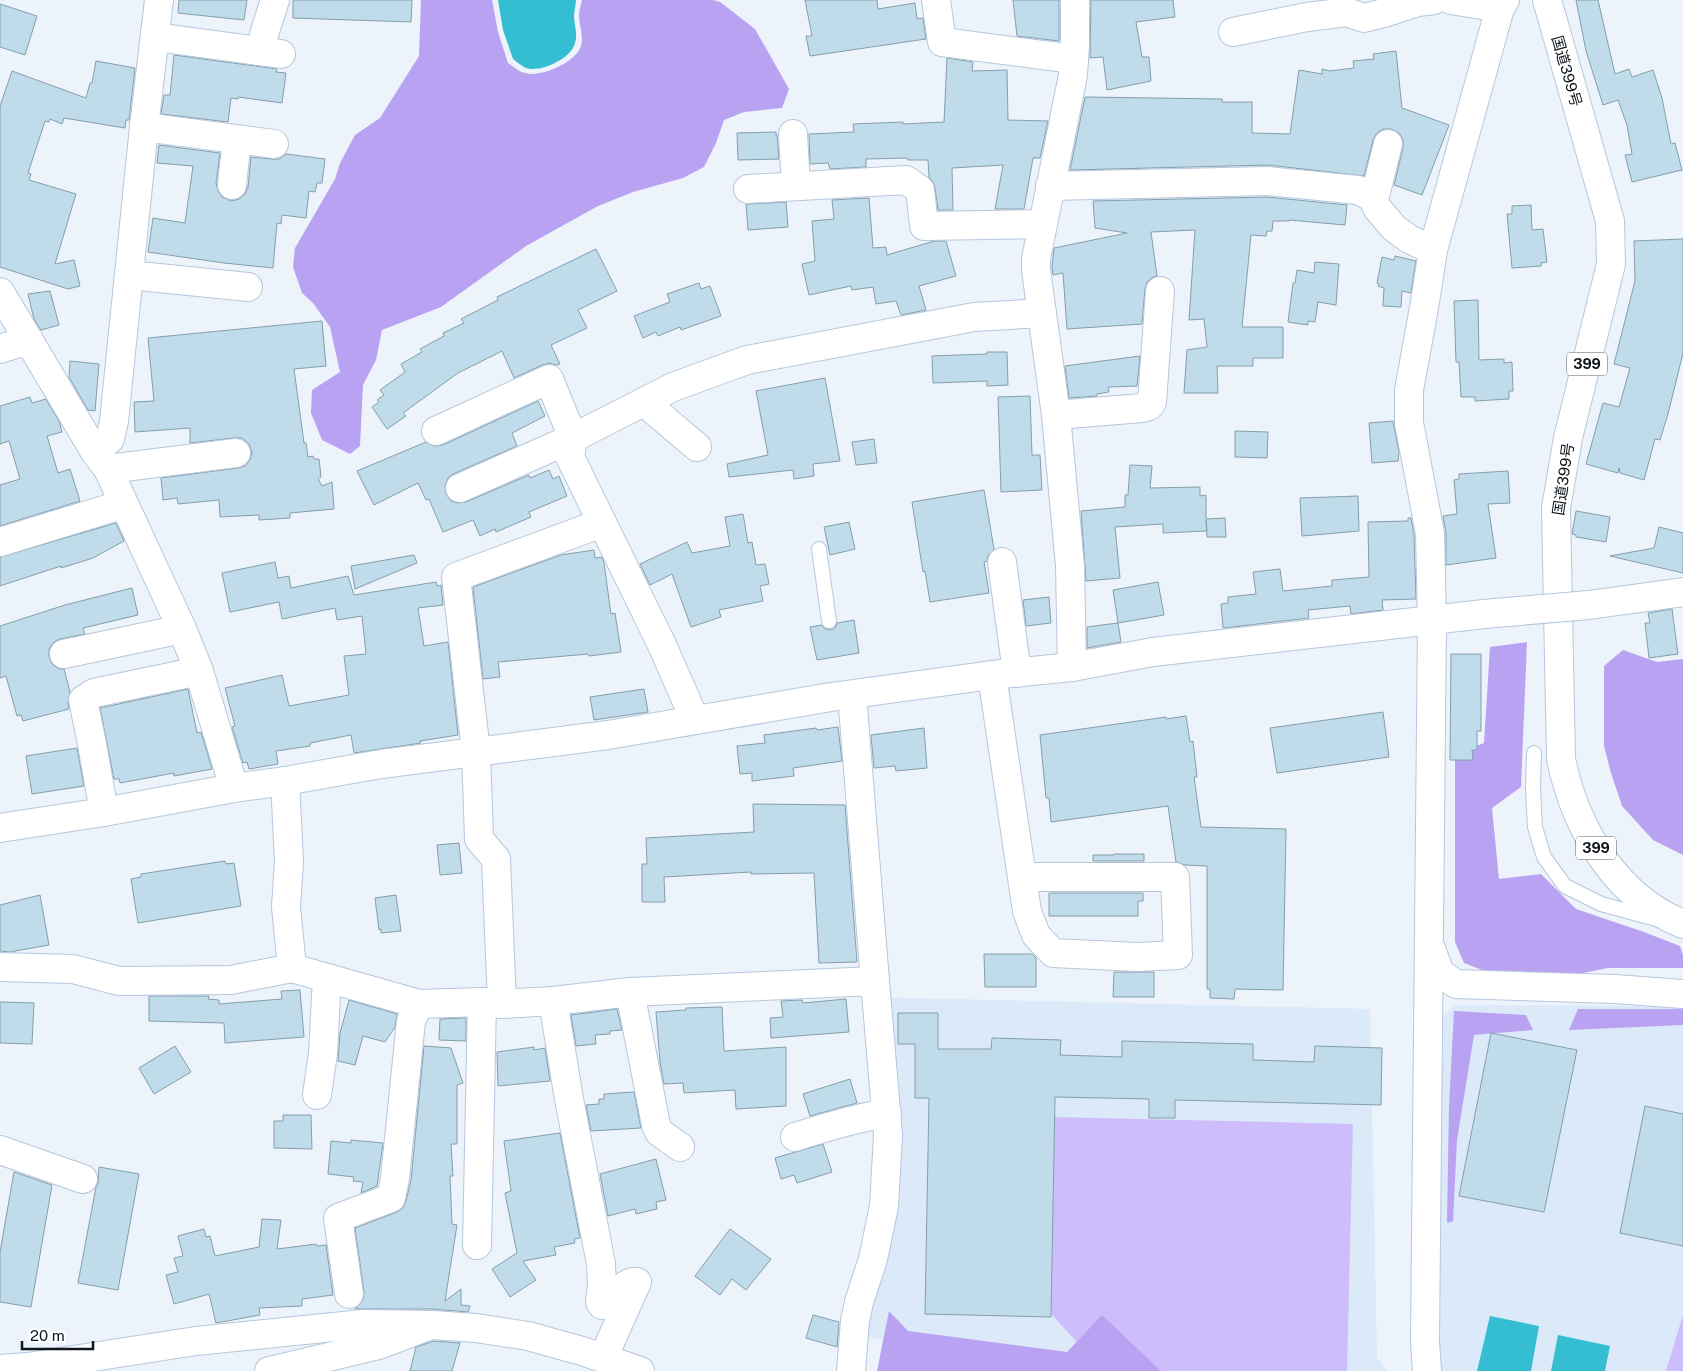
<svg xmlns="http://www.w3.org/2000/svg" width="1683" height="1371" font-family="'Public Sans','Noto Sans JP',sans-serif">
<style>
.built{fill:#dbe9f9}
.green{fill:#cebdfb}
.forest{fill:#baa2f2}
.water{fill:#35bed1}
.building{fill:#c0dbe9;stroke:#849eac}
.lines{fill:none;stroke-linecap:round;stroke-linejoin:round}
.lane-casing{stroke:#b6c7dc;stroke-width:16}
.street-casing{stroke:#b6c7dc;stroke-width:30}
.secondary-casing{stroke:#b6c7dc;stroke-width:30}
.highway-casing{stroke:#b6c7dc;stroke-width:30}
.lane{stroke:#fff;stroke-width:14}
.street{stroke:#fff;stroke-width:28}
.secondary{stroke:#fff;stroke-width:28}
.highway{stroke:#fff;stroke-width:28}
.street-bridge-casing{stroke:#b6c7dc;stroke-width:30;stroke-linecap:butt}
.street-bridge{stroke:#fff;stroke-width:28}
.labels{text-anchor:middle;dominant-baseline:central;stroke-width:5;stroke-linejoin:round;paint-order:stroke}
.shield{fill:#fff;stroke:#585c61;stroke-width:1}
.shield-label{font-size:14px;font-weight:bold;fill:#10161d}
.street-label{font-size:15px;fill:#10161d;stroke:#fff}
</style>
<rect width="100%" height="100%" fill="#ecf3fb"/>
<g class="built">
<path d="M866 997 1370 1009 1377 1357 1387 1371H1022L1009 1362 859 1335 878 1129Z"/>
<path d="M1455 1005 1683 1006V1371H1438L1442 1018Z"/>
</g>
<g class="green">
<path d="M1052 1117 1353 1124 1347 1371H1103L1044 1306Z"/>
<path d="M1683 1315V1371H1666Z"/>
</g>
<g class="forest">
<path d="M421 0H492L498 32 508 63C513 66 519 72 525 73 541 78 576 62 581 46 584 36 579 25 579 15 579 10 581 5 582 0H713L720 2 755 29 789 89 782 108 744 112 724 120 716 143 704 167 683 178 633 192 598 206 526 246 441 307 382 330 376 360 363 385 360 446 350 454 322 440 311 413 312 390 340 372 330 327 313 303 302 293 293 267 295 248 335 179 340 163 355 135 380 118 419 56Z"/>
<path d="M1527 642 1521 787 1492 808 1499 879 1541 874 1576 909 1644 932 1680 946 1683 955V968H1608L1558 978 1495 975 1464 963 1455 942V754L1484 743 1490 647Z"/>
<path d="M1623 650 1657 662 1683 659V855L1653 840 1622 806 1611 773 1604 746V666Z"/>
<path d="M1578 1009H1683V1025L1569 1030Z"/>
<path d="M1454 1011 1526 1015 1533 1030 1474 1035 1457 1140 1453 1221 1447 1223 1449 1106Z"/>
<path d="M889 1311 908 1331 1067 1352 1102 1315 1161 1371H877Z"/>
</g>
<g class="water">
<path d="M498 0H576C576 5 574 11 574 16 574 25 578 33 575 43 572 58 541 73 526 68 522 66 517 62 513 59L503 30Z"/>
<path d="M1490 1316 1539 1326 1531 1371H1477Z"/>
<path d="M1558 1335 1610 1346 1605 1371H1551Z"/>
</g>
<g class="building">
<path d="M179 0H247L244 20 178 13Z"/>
<path d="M293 0H412L411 22 293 18Z"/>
<path d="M805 0H877L878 9 915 3 917 19 923 18 926 39 810 56 806 36H812Z"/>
<path d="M1013 0H1059V41L1017 36Z"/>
<path d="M1091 0H1173L1175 17 1136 22 1142 57H1149L1151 81 1107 90 1103 57 1090 58Z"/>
<path d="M1576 0H1598L1615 74 1629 69 1632 77 1653 70 1662 98 1671 144 1675 143 1682 170 1632 182 1625 155 1632 154 1627 125 1618 100 1603 105 1586 51Z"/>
<path d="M0 4 37 16 25 55 0 47Z"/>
<path d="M1396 51 1402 108 1449 125 1422 195 1394 185 1403 148V140L1399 133 1391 129H1383L1376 134 1373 140 1364 176 1268 165 1070 170 1085 97 1222 99V102H1252V133L1290 134 1299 70 1322 74V69L1330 71 1354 68 1353 61 1374 59 1373 54Z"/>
<path d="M174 55 277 69 276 72 286 73 282 103 238 97V99L231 98 228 122 161 114 164 95H170Z"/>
<path d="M947 58 973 62 972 71 1007 70 1008 120 1048 121 1040 158H1033L1024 209H995L1003 165 952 168 953 210H938L935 188 933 182 929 177 928 160H908L907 158 866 159V167L830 169 828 163 810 164 809 134 854 132 853 124 903 122V124L944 122Z"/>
<path d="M96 61 135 68 129 120H126L125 128 64 118 62 124 50 119 49 122 45 121 28 173 31 174 29 180 76 194 55 264 74 260 80 286 68 289 0 267V106L12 71 86 98 90 83H92Z"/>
<path d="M776 132V135H777L779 159 738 160 737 133Z"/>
<path d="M159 145 220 153 216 183 218 191 222 197 231 201 239 199 245 194 248 187 251 157 272 159H280L286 154 325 159 322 183H317L315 192 309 191 306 218 282 215 281 224 277 223 273 268 224 263 148 252 153 218 185 223 193 166 157 163Z"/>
<path d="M1267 197 1347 205 1345 225 1289 220V221H1273L1272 231H1267L1266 236 1251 235 1242 327H1283V358H1253V366H1217L1218 393H1184L1187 350 1207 347 1204 319 1189 320 1195 230 1151 232 1157 276 1153 277 1147 282 1145 289 1142 324 1067 329 1063 273 1053 275 1052 267 1054 248 1127 233 1095 228 1093 201Z"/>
<path d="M869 198 873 248 886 247 887 255 934 241H946L956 276 919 286 926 310 901 315 896 301 876 304 873 287 852 290 851 286 809 295 802 264 815 261 812 221 834 219 832 200Z"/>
<path d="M786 202 788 227 748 230 746 204Z"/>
<path d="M1531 205 1532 230 1543 229 1547 262 1541 263V266L1512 268 1507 214H1512V206Z"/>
<path d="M1683 239V353L1668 414 1660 440 1655 439 1644 480 1620 473 1619 468 1618 473 1586 464 1603 403 1619 407 1630 368 1614 364 1635 281 1634 241Z"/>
<path d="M596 249 617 291 578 310 587 328 551 345 560 364 556 365 550 363 542 365 514 378 502 351 458 373 403 413 406 416 387 429 372 407 379 402 377 400 384 395 380 390 405 372 401 364 422 352 420 349 444 336 443 333 464 323 461 319 498 300 497 297Z"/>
<path d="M1395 256 1416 261 1411 293 1402 291 1401 307 1383 306 1384 288 1378 286 1379 284 1377 283 1382 257 1394 260Z"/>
<path d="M1315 262 1339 264 1336 305 1318 302 1315 322 1308 321V325L1288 322 1293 283H1295L1297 270 1314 273Z"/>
<path d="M699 283 701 289 710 286 721 316 681 330 680 327 658 336 656 332 643 338 634 316 670 302 667 294Z"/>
<path d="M50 291 59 325 41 330 34 319 28 294Z"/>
<path d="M1478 300 1479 360 1504 359V363L1512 362 1513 391H1509V399L1475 401V397H1461L1459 362H1456L1454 301Z"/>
<path d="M322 321 326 366 294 369 304 443H306L308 457 313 456 314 459H319L321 477 318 479 322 486 332 482 334 509 290 513V518L259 520V515L220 517 219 500 178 504 177 498 163 500 161 478 238 468 245 466 250 460 252 452 249 444 242 438H234L190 443V428L135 432 134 402 154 401 148 338Z"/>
<path d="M987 352H1007L1008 385 987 386V381L933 383 932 356 987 354Z"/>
<path d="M1140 356 1137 386 1108 387 1109 392 1097 394V396L1069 398 1065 366Z"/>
<path d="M70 361 99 364 95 411 88 410 69 377Z"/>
<path d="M825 378 840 461 813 464 814 476 794 479 793 470 729 477 727 464 768 455 756 391Z"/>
<path d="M1030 396 1032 455H1040L1042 490 1001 492 998 397Z"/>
<path d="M30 397 32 403 46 399 59 421 62 432 47 436 58 473 70 469 80 501 0 526V485L20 479 9 441 0 444V406Z"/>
<path d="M538 401 545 416 512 433 517 446 453 474 448 478 445 486 446 494 451 501 458 503 466 502 529 475 530 478 549 470 553 479 559 476 567 496 529 512 531 517 496 532 495 529 480 536 473 520 443 532 429 499 426 500 418 483 374 505 357 471 426 442 434 446 443 445Z"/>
<path d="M1393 421 1399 452 1398 461 1372 463 1369 423Z"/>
<path d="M1235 431 1268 432 1267 458 1235 457Z"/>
<path d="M874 439 877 463 856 465 852 442Z"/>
<path d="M1130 465 1152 466 1150 488 1200 487V496L1206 495V519L1225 518 1226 537H1207L1206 520 1207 531 1163 533V524L1115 527 1120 578 1086 581 1081 511 1125 507V495H1128Z"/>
<path d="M1508 471 1510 503 1488 504 1496 558 1446 565V533L1443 516 1457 514 1454 480 1459 479V474Z"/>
<path d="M984 490 994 549 988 556 987 561 984 562 989 593 930 602 925 571 923 572 912 502Z"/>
<path d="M1358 496 1359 531 1302 536 1300 498Z"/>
<path d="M1576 511 1610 517 1606 542 1576 537V535L1572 534Z"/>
<path d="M743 514 748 543 752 542 756 565 765 564 769 584 760 586 763 601 719 610 721 617 691 627 672 574 650 585 640 564 687 542 692 553 730 546 725 517Z"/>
<path d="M1408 518H1411L1414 535 1416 599 1382 600 1383 610 1351 614 1350 606 1308 610 1309 618 1223 628 1221 604 1228 603V597L1256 594 1253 572 1280 569 1283 591 1332 586V580L1369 577 1368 522 1408 521Z"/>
<path d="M849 522 855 549 830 555 824 527Z"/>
<path d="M116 523 124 541 93 558 61 568V566L0 586V557Z"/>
<path d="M1659 527 1683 533V573L1610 556 1654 548Z"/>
<path d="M594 550 595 558 602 557 604 563 611 614 615 613 621 652 589 656 588 654 498 662 500 677 483 679 473 587 561 555Z"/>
<path d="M414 555 417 563 355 589 351 566Z"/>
<path d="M275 562 278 578 289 576 291 588 348 576 354 595 436 582 437 586 441 585 443 605 418 608 424 646 448 642 458 735 420 741 421 743 354 753 351 735 310 743V746L276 751 278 764 249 769 247 762 243 763 232 727 235 726 225 688 282 675 289 706 349 695 344 656 366 654 362 616 337 620 335 608 282 619 279 602 230 612 222 573Z"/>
<path d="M1158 582 1164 615 1118 623 1121 642 1087 648V627L1118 623 1113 590Z"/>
<path d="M132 588 138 615 83 628 85 634 60 639 54 642 49 649V657L52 664 59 669H64L70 692 68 703 69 709 23 721 21 715 17 716 6 676 0 678V626L65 605Z"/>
<path d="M1049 597 1051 623 1026 626 1023 600Z"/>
<path d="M1672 609 1678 654 1649 658 1645 623H1650L1648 613Z"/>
<path d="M854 620 859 653 817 660 810 627 822 625 825 629 831 630 835 628 837 623Z"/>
<path d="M1451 654H1481V731H1477V750H1472L1473 760H1450Z"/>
<path d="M188 689 197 733 201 732 212 769 174 776V773L120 783 119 779H114L100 708Z"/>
<path d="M644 689 648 712 594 720 590 697Z"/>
<path d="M1383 712 1389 757 1277 773 1270 728Z"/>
<path d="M1186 716 1190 742 1193 741 1197 777H1194L1201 827 1286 829 1283 990 1235 989 1234 999 1210 998V989H1207V866L1185 865 1176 862 1168 806 1051 822 1049 798H1046L1040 735 1166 717V719Z"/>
<path d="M838 727 842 761 793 768 794 776 752 781V773L740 774 737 746 765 743 764 735 816 728 817 730Z"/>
<path d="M924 728 927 768 896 771 895 766 874 768 871 735Z"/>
<path d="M77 748 84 786 32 794 26 756Z"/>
<path d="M753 804 845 805 857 962 819 963 814 873 751 874V872L664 877 665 902H642V864H647L646 838 754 832Z"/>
<path d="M459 843 462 873 440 875 437 845Z"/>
<path d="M1114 854H1144V861H1093V855H1114Z"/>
<path d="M225 861 226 864 234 863 241 906 138 923 131 879 141 877V874Z"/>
<path d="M1049 893H1143V901H1138V916H1049Z"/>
<path d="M40 895 49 945 10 952 0 951V905Z"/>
<path d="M396 895 401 931 381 933V929L379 930 375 898Z"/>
<path d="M984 954H1032L1036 958V987H985Z"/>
<path d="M1114 972H1154V997H1113Z"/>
<path d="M300 990 304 1037 225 1043 224 1023 149 1021V996H209L208 999 219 1000V1004L282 999 281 991Z"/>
<path d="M846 999 849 1032 771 1038 770 1018 783 1017 781 1001 802 1000 803 1003Z"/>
<path d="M349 1000 397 1014 395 1027 385 1042 363 1036 355 1065 338 1061 340 1033Z"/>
<path d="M0 1002 34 1003 32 1044 0 1043Z"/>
<path d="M722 1007 724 1051 786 1047V1106L736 1109 735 1090 684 1093 683 1083 664 1084 660 1062 656 1012 686 1010V1008Z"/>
<path d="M617 1009 622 1030 610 1031V1034L595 1035 596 1044 576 1046 571 1015Z"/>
<path d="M898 1013H938V1049H991L992 1038 1061 1040 1060 1055 1122 1057V1041L1253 1044V1060L1314 1062 1315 1046 1382 1048 1381 1105 1175 1100V1118H1149V1099L1055 1097 1051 1317 925 1314 929 1098H915V1044H898Z"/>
<path d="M466 1018V1041L439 1040 440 1019Z"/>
<path d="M1491 1033 1577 1050 1544 1212 1459 1196Z"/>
<path d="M175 1046 191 1072 154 1094 139 1068Z"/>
<path d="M424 1046 451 1048 463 1083 457 1085V1144H451L453 1176H450L452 1224 457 1225 445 1301 461 1289V1305L470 1306 468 1312 432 1309H355L363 1300 364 1292 355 1228 397 1212 403 1208 406 1201 411 1180Z"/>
<path d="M534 1047V1050L545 1048 550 1081 498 1086 497 1052Z"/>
<path d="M850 1079 857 1103 810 1116 803 1094Z"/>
<path d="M634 1092 641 1128 591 1131 586 1105 599 1104V1099H604V1094Z"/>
<path d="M1645 1106 1683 1114V1246L1620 1233Z"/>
<path d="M283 1115H311L312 1149 274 1148V1121H283Z"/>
<path d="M560 1133 580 1238 574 1239 575 1243 554 1247 556 1255 523 1261 536 1280 510 1297 492 1269 517 1253 505 1193 511 1191 504 1141Z"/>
<path d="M351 1140 383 1143 377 1186 361 1193 363 1182 353 1181 354 1177 328 1174 331 1141 351 1143Z"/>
<path d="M823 1144 832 1172 797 1183 794 1175 781 1179 775 1158Z"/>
<path d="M656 1159 666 1200 656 1202 657 1209 636 1214 635 1209 608 1216 600 1174Z"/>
<path d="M99 1167 139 1174 118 1290 78 1283 96 1187 98 1184Z"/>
<path d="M14 1172 52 1185 31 1307 0 1302V1252Z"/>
<path d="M262 1219 281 1220 277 1249 316 1244 317 1246 326 1245 333 1295 302 1299V1306L259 1308 260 1315 216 1323 209 1294 174 1304 166 1275 178 1272 174 1258 183 1256 178 1236 204 1229 206 1237 210 1236 215 1256 259 1247Z"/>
<path d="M730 1229 771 1259 746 1290 732 1279 720 1295 695 1276Z"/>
<path d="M813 1315 839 1322 837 1347 806 1338Z"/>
<path d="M434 1341 460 1343 452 1371H410L416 1347Z"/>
</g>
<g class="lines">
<defs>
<g id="lane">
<path d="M819 549 829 621"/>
<path d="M1534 753 1533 790 1535 827 1544 857 1565 886 1601 904 1656 919"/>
</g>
<g id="street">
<path d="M936 0 942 42 1074 59"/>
<path d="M1451 0 1500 8"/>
<path d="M1233 32 1307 17 1346 12 1364 18 1384 13 1418 2 1434 0"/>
<path d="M155 37 281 54"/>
<path d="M260 51 265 31 275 0"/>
<path d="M144 127 274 144"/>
<path d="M793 134 796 186"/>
<path d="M232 185 237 139"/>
<path d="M1050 186 1268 181 1358 190 1373 198 1377 208 1394 228 1409 239 1433 250"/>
<path d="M748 189 906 180 920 190 924 226 1042 224"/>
<path d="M1373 198 1376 192 1388 144"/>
<path d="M129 275 248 287"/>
<path d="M0 292 95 452 108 469 182 629 199 671 234 788"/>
<path d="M0 349 29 340"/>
<path d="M644 402 697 447"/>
<path d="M1056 415 1142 408 1149 406 1152 402 1160 291"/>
<path d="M436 431 549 379 573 438 570 457 662 645 695 720"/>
<path d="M95 452 110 439 114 421 144 127 159 0"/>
<path d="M108 469 236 453"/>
<path d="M460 488 573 438 673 387 747 360 974 317 1042 313"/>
<path d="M0 542 124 504"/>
<path d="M1002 562 1017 673"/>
<path d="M1589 605 1683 592"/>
<path d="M64 654 182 629"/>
<path d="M1072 667 1070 566 1056 415 1036 270V259L1073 75 1075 45V0"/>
<path d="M992 675 1027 911 1036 935 1053 953 1137 957 1178 955 1175 877H1022"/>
<path d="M852 695 875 981"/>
<path d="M285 781 289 862 286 907 292 968"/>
<path d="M104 812 92 744 83 700 94 693 199 671"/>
<path d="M0 828 104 812 234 788 285 781 381 764 608 735 831 697 992 675 1072 667 1153 652 1484 614"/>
<path d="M1430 946 1440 973 1456 984 1615 989 1683 994"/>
<path d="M0 967 73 969 119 981 231 980 292 968 419 1004 482 1002 502 1004 553 1001 630 992 656 1125 659 1132 680 1147"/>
<path d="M630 992 875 981 888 1135 884 1206 873 1259 859 1302 855 1321 851 1371"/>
<path d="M553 1001 569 1099 601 1264 602 1285 600 1302 602 1305H606C613 1297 626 1280 637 1282L603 1358"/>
<path d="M502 1004 496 859 479 839 476 752 456 577 602 523"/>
<path d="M317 1095 323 1053 327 978"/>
<path d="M795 1137C826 1127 855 1118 887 1113"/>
<path d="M0 1150 83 1179"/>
<path d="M477 1245 482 1002"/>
<path d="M349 1294 338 1218 391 1198 395 1178 411 1021 419 1004"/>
<path d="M269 1371 379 1345 431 1325"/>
<path d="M1427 1371 1425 1342 1432 621 1430 533 1409 423V390L1425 302 1433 250 1500 8 1505 0"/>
</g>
<path id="secondary" d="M0 1369 28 1367 196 1341 363 1324 432 1325 476 1328 528 1336 582 1351 640 1371"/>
<path id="highway" d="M1547 0 1610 221 1611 264 1568 438 1556 508 1561 759C1575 827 1615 897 1683 924"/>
</defs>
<use href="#lane" class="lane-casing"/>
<use href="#street" class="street-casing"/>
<use href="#secondary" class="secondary-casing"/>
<use href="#highway" class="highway-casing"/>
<use href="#lane" class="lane"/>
<use href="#street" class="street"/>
<use href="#secondary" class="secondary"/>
<use href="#highway" class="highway"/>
<defs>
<path id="street-bridge" d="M1484 614 1589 605"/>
</defs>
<use href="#street-bridge" class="street-bridge-casing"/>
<use href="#street-bridge" class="street-bridge"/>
</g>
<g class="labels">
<g class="shield">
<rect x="1567" y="352.5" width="40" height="23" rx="4"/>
<rect x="1576" y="836.5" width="40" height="23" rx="4"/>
</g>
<g class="shield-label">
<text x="1587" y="364">399</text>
<text x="1596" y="848">399</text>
</g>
<g class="street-label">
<text transform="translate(1567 71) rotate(74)">国道399号</text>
<text transform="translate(1563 479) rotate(-82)">国道399号</text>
</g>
</g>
<path d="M22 1341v8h71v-8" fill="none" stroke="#10161d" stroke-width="2.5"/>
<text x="30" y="1341" font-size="15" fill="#10161d" stroke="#ffffff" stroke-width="4" paint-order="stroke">20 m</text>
</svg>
